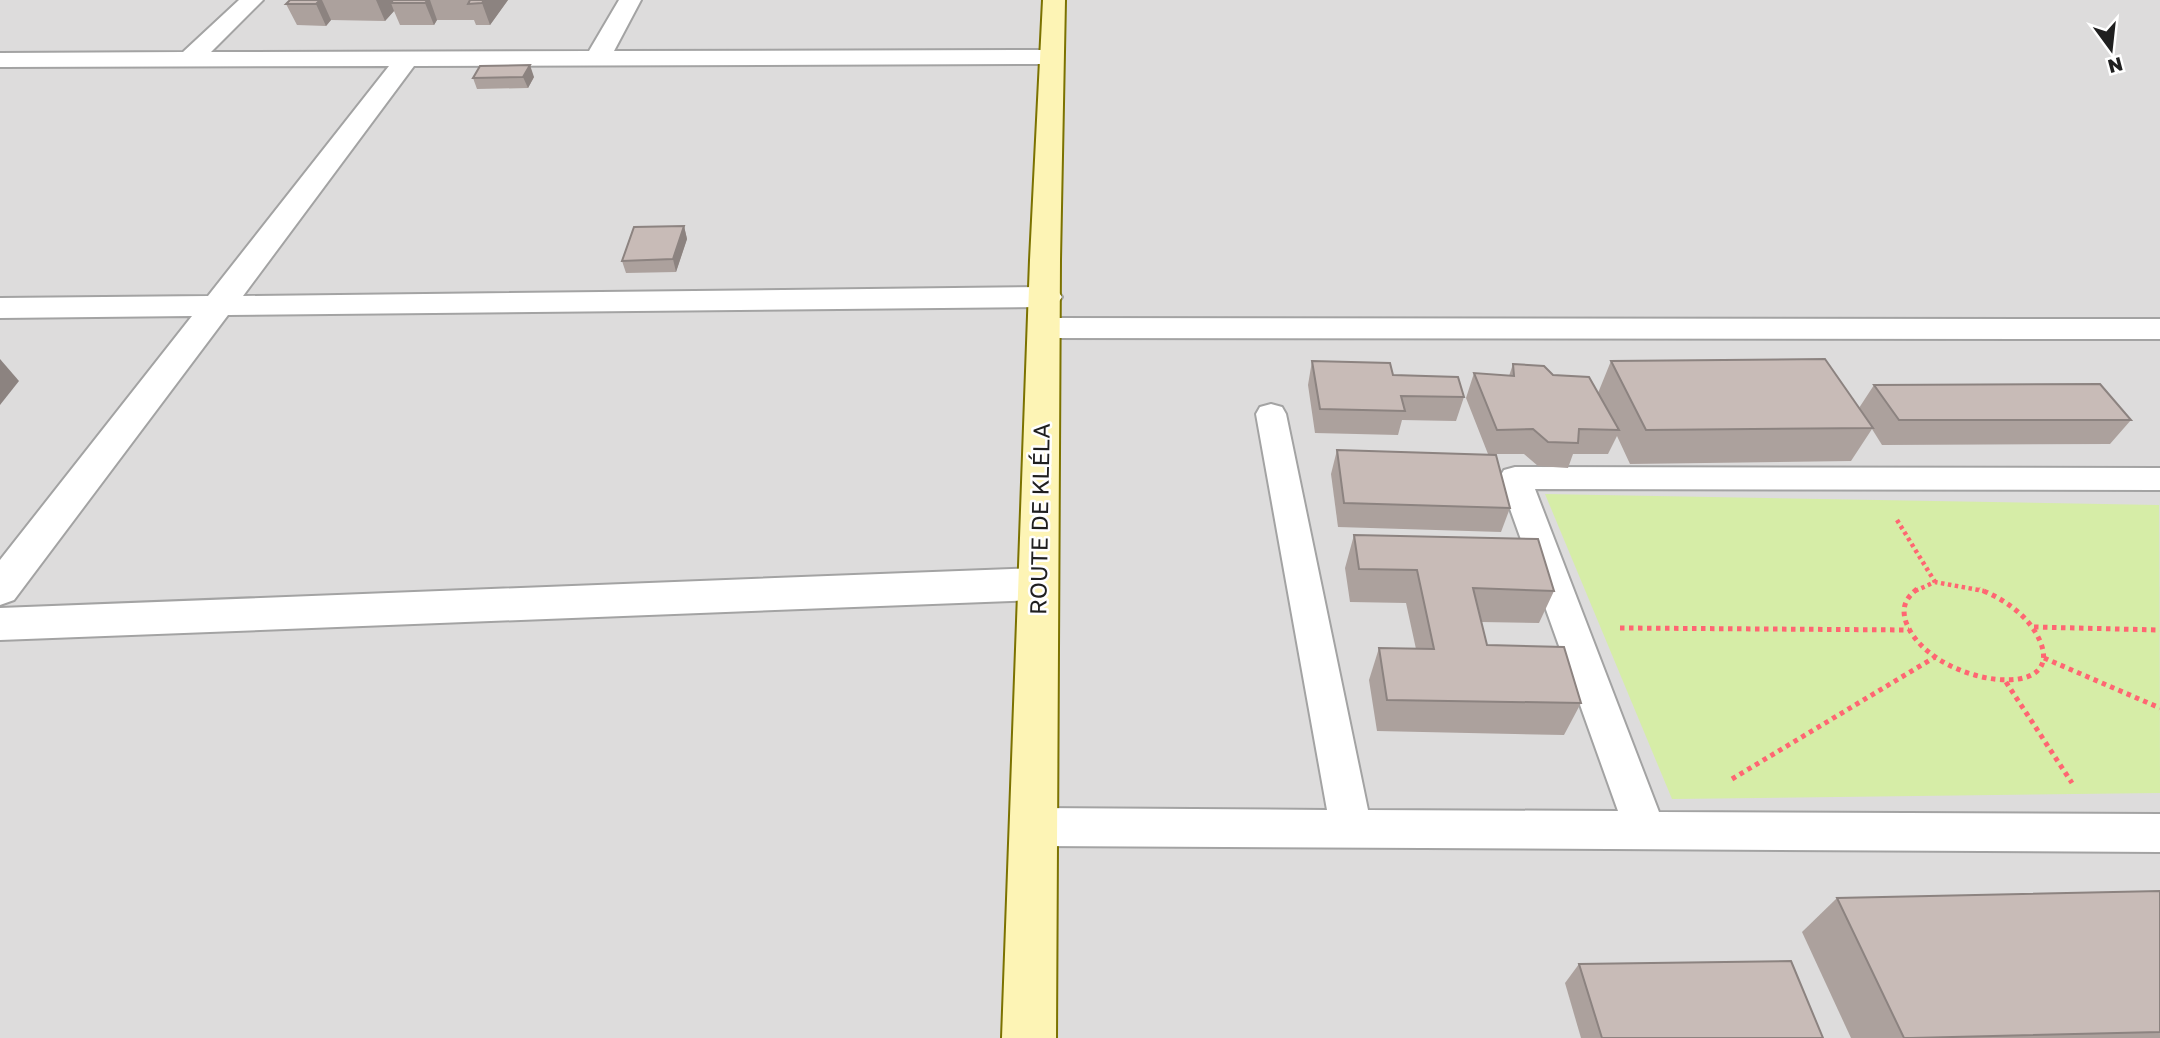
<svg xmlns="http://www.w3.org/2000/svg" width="2160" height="1038" font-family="'Golos Text',sans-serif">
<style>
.residential{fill:#dddcdc}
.grass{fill:#d6eda7}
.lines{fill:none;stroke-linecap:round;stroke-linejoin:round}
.lane-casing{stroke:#a3a3a3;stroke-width:4}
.street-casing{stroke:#a3a3a3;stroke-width:4}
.secondary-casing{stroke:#7b7200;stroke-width:4}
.path-far1{stroke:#ff6672;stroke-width:4.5;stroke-dasharray:3.5 3.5;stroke-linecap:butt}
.path{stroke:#ff6672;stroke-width:5;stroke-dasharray:4.5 4.5;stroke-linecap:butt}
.lane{fill:#fff;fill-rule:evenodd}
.street{fill:#fff;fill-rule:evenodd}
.secondary{fill:#fdf4b5;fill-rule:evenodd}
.wall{fill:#aca19d}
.shaded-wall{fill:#8c8380}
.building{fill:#c8bbb7;stroke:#8c8380;stroke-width:2}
.labels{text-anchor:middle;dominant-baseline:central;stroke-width:5;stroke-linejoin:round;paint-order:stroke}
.street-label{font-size:23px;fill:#1f1f1f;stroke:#fff}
</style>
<rect width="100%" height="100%" fill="#f0eae4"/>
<rect class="residential" x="0" y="0" width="2160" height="1038"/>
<path class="grass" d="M1545 494 2159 505 2160 793 1672 799Z"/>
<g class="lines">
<defs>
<path id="lane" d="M1271 404 1282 407 1286 414 1368 810 1618 811 1499 478 1504 470 1515 467 2160 468V490L1535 489 1659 812 2160 814V852L1036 846 1021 840 1015 827 1021 814 1036 808 1327 810 1256 414 1260 407Z"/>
<g id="street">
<path d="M239 0H263L211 52 589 51 619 0H641L614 51 1051 50 1060 52 1063 57 1060 62 1051 64 414 66 243 296 1046 287 1057 290 1062 297 1057 304 1046 307 228 315 14 600 0 605V560L192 316 0 318V298L208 296 389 66 0 67V53L183 52Z"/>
<path d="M1044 318 2160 319V339L1044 338 1032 335 1028 328 1032 321Z"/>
<path d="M1037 568 1051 573 1057 584 1051 595 1037 600 0 640V608Z"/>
</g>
<path id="secondary" d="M1043 0H1065L1060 260 1056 1038H1002L1030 260Z"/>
</defs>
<use href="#lane" class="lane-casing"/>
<use href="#street" class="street-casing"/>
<use href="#secondary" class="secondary-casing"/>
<g class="path-far1">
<path d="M1897 520 1935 582"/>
<path d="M1915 591 1935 582 1984 591"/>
</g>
<g class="path">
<path d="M1917 589C1906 598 1901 607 1906 622 1929 686 2076 706 2037 635 2025 613 2002 598 1979 589"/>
<path d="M2034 627 2160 630"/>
<path d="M1620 628 1909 630"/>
<path d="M2044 658 2160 708"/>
<path d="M2006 682 2072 783"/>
<path d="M1732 779 1935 657"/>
</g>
<use href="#lane" class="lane"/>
<use href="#street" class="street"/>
<use href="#secondary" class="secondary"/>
</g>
<g class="wall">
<path d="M290 0H508L490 25H476L474 20H437L434 25H400L394 11 385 21 331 20 326 26 297 25 286 4Z"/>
<path d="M480 66 534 77 528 88 477 89 473 78Z"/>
<path d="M684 226 687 239 676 272 626 273 622 261Z"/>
<path d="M1312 361 1393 375 1464 397 1456 421 1402 420 1398 435 1315 433 1308 385Z"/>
<path d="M1611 361 1859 408 1874 385 2131 420 2110 444 1882 445 1872 429 1851 461 1630 464 1617 436 1608 454H1573L1568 468 1538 466 1524 454H1488L1466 398 1474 373 1509 376 1513 364 1553 375 1598 393Z"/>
<path d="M1337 450 1510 508 1501 532 1338 527 1331 474Z"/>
<path d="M1354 535 1554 591 1539 623 1481 622 1487 645 1581 703 1564 735 1377 731 1369 680 1379 648 1416 649 1406 603 1350 602 1345 568Z"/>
<path d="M2160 891V1038H1851L1802 932 1837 898Z"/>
<path d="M1579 964 1823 1038H1581L1565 983Z"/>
</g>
<g class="shaded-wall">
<path d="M320 0H322L331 20 326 26 316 4Z"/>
<path d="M376 0H405L391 3 394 11 385 21Z"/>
<path d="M428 0H430L437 20 434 25 425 3Z"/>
<path d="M484 0H508L490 25 482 3Z"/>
<path d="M530 65 534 77 528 88 523 77Z"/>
<path d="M684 226 687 239 676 272 673 259Z"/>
<path d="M0 359 19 381 0 405Z"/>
</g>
<g class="building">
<path d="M290 0H320L316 4H286Z"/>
<path d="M393 0H428L425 3H391Z"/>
<path d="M470 0H484L482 3 468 4Z"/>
<path d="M530 65 523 77 473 78 480 66Z"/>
<path d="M684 226 673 259 622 261 634 227Z"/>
<path d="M1825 359 1873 428 1646 430 1611 361Z"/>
<path d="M1312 361 1390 363 1393 375 1458 377 1464 397 1401 396 1405 411 1320 409Z"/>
<path d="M1513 364 1544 366 1553 375 1589 377 1619 430 1579 429 1578 443 1548 442 1533 429 1497 430 1474 373 1514 376Z"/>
<path d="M2100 384 2131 420H1899L1874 385Z"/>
<path d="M1337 450 1496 455 1510 508 1344 503Z"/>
<path d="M1354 535 1538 539 1554 591 1473 588 1487 645 1564 647 1581 703 1387 700 1379 648 1434 649 1417 570 1359 569Z"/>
<path d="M2160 891V1032L1911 1038H1904L1837 898Z"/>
<path d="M1791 961 1823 1038H1602L1579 964Z"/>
</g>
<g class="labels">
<g class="street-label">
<text transform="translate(1039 519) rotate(-89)">ROUTE DE KLÉLA</text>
</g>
</g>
<g transform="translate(2111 49) rotate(165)" stroke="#ffffff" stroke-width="5" paint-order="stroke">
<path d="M0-5L12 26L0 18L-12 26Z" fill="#1f1f1f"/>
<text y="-10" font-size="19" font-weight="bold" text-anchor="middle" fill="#1f1f1f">N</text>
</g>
</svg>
